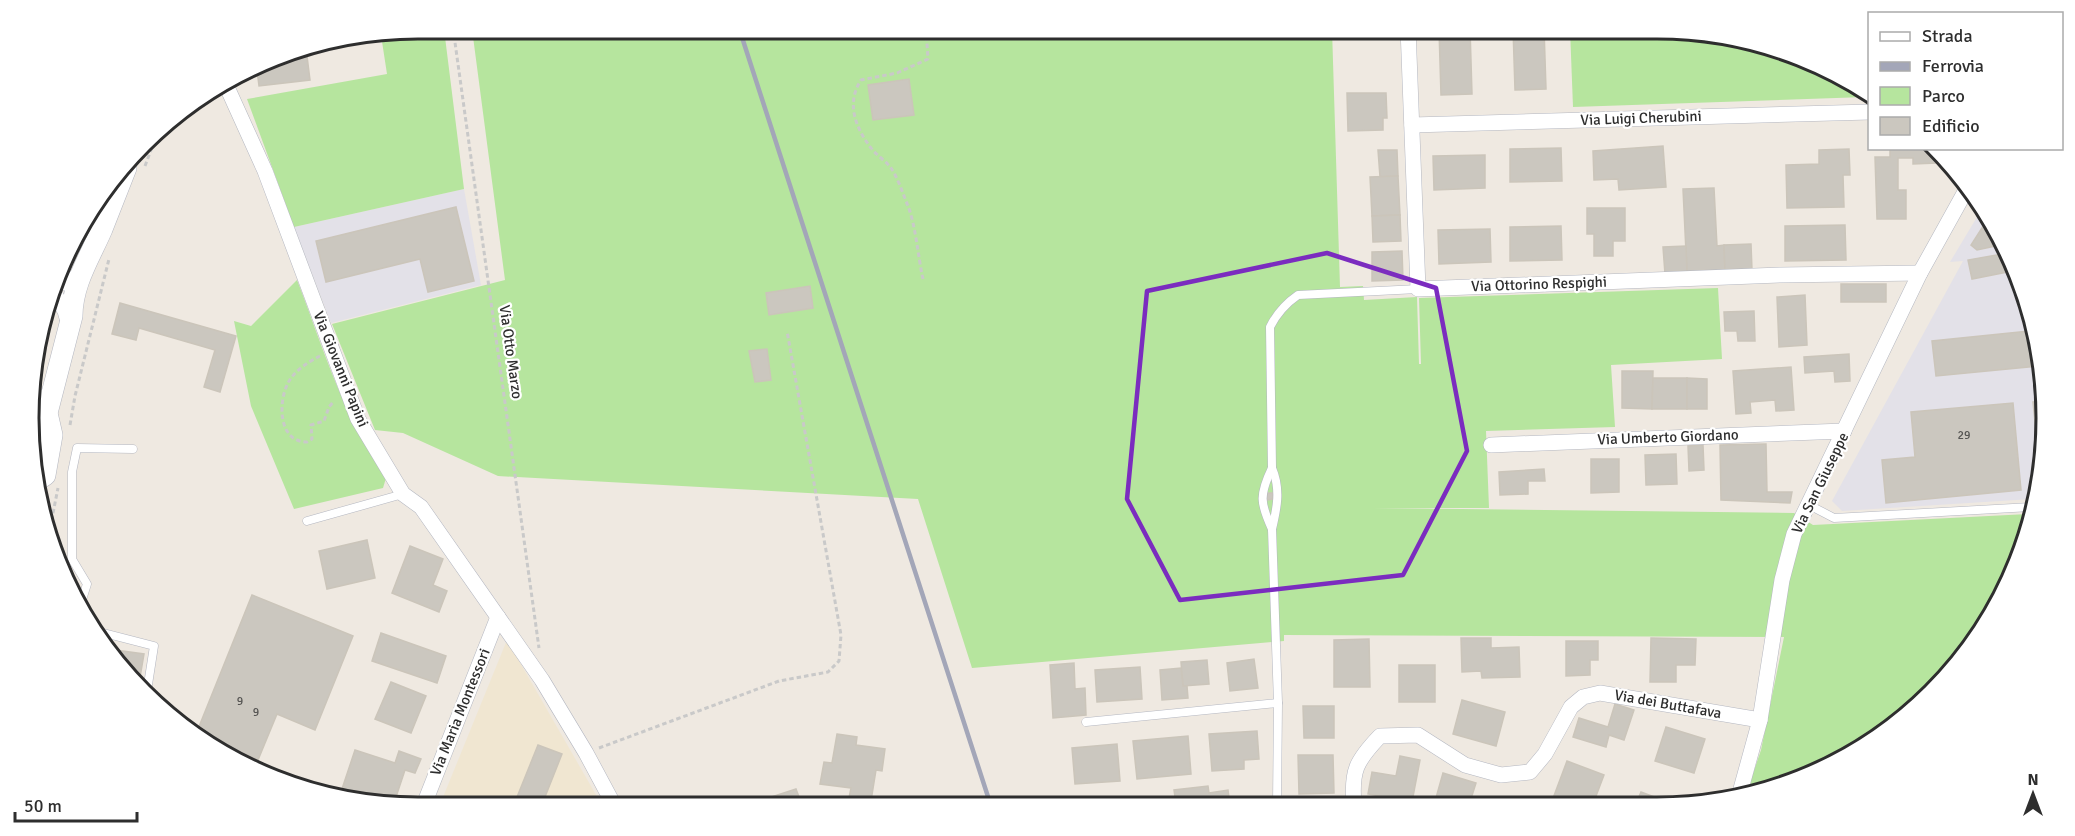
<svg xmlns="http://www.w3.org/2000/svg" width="2075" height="836" font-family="Signika,sans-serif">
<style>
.industrial{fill:#e3e1e8}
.education{fill:#f0e6d1}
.green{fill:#b6e59e}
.building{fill:#cbc7bf;stroke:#cbc5ba;stroke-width:1.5}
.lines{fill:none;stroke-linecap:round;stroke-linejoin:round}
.lane-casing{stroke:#b4b7c1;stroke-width:9}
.street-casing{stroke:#b4b7c1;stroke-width:16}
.secondary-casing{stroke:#b4b7c1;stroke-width:22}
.path{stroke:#c9c9c9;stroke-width:3;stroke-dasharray:4.5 3;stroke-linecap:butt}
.lane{stroke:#fff;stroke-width:8}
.street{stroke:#fff;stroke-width:15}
.secondary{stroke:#fff;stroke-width:21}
.rail{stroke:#a3a6b8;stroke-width:4.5}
.marked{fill:none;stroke:#7b2cbf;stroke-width:4.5;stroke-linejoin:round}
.labels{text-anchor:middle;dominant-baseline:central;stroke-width:4.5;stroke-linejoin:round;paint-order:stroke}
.number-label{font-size:12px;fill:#555452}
.street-label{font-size:15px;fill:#2e2e2e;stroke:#fff}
.rim{fill:none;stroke:#2e2e2e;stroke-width:3}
</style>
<rect width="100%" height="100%" fill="#efe9e1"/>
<g class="industrial">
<path d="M464 189 481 285 331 323 294 227Z"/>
<path d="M1980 212 2006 245 2046 392 2032 499 1842 511 1832 501 1963 261 1950 262Z"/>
</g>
<path class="education" d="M507 640 603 807H439Z"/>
<g class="green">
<path d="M418 29H444L464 189 294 227 247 99 387 74 381 35Z"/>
<path d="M472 29H1332L1340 287 1363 286 1364 300 1417 297 1419 364H1421L1419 298 1718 288 1722 359 1611 365 1615 427 1486 431 1489 508H1374L1794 513 1813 525 2028 514 2026 543 1981 635 1914 711 1806 778 1746 794 1761 750 1784 637 1284 635V641L972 668 918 499 498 476 403 433 375 430 332 324 505 280Z"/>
<path d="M1570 29H1657L1782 49 1865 97 1573 107Z"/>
<path d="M297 280C323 347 344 419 386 478L383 488 294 509 251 406 234 321 251 326Z"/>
</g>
<g class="building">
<path d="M1470 28 1472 94 1441 95 1439 29Z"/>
<path d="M1513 28H1544L1546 89 1515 90Z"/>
<path d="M306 48 310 80 259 86 257 70 292 50Z"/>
<path d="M909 79 914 115 873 120 868 85Z"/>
<path d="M1347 93H1386L1387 118H1383V130L1348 131Z"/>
<path d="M1663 146 1666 187 1619 190 1618 179 1594 180 1593 151Z"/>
<path d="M1561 148 1562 181 1510 182V149Z"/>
<path d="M1890 148H1932L1937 156V163L1913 164V158H1898V190H1906V219H1877L1875 157H1890Z"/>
<path d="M1849 149 1850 175H1843L1844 207 1787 208 1786 165 1819 164V150Z"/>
<path d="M1378 150H1397L1398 176 1380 177Z"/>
<path d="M1485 155V188L1434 190 1433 156Z"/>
<path d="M1398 176 1400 215 1372 216 1370 177Z"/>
<path d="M1714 188 1717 246 1724 245 1725 271 1687 273 1683 189Z"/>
<path d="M456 207 474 281 428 292 420 259 326 282 316 241Z"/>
<path d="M1587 208H1625V241H1613V256H1594V234H1587Z"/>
<path d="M1400 215 1401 241 1373 242 1372 216Z"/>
<path d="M1987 220 2005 244 1977 250 1971 245Z"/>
<path d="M1845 225 1846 260 1785 261V226Z"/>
<path d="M1561 226 1562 260 1510 261V227Z"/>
<path d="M1490 229 1491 262 1439 264 1438 230Z"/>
<path d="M1751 244 1752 270 1725 271 1724 245Z"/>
<path d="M1686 246 1687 273 1665 274 1663 247Z"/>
<path d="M1402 251 1403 280 1372 281V252Z"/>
<path d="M2008 253 2013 271 1972 279 1968 260Z"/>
<rect x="1841" y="284" width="45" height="18"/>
<path d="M810 286 813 308 769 315 766 293Z"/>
<path d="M1805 295 1807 345 1779 347 1777 297Z"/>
<path d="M120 303 236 336 220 392 204 387 215 350 139 328 136 340 112 334Z"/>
<path d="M1754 311 1755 341H1738L1737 331H1725L1724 312Z"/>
<path d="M2029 331 2039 366 1936 376 1932 341Z"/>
<path d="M767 349 771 380 755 382 749 351Z"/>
<path d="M1849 354 1850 381 1835 382 1834 371 1805 373 1804 357Z"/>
<path d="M1791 367 1794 410 1776 411 1775 400 1750 402 1751 413 1736 414 1733 371Z"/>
<path d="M1622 371H1653L1652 409 1622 408Z"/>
<path d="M1653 378H1687V409H1652Z"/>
<path d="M1687 378 1707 379V409H1687Z"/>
<path d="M2045 401 2038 452 2033 402Z"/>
<path d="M2013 403 2021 490 1886 503 1882 460 1915 457 1911 412Z"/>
<path d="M1766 444 1767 492H1792L1790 503 1721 500 1720 445Z"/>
<path d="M1703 445 1704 470 1689 471 1688 446Z"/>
<path d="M1676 454 1677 484 1646 485 1645 455Z"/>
<path d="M1591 459H1619V492L1591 493Z"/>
<path d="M1544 469 1545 481H1528V494L1500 495 1499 472Z"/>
<path d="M1267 493H1273V499L1267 500Z"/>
<path d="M367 540 375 578 327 589 319 551Z"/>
<path d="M410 546 443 559 433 585 447 591 439 612 392 593Z"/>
<path d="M252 595 353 636 315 730 277 714 258 760 196 734Z"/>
<path d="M381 633 446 656 437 683 372 661Z"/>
<path d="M1461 638H1491V648L1519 647 1520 677 1482 678 1481 671 1462 672Z"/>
<path d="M1651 638 1696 639 1695 665H1676V682H1650Z"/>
<path d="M1369 639 1370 687H1334V640Z"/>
<path d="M1566 641H1598V660H1590V675L1566 676Z"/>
<path d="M108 649 144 654 139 683Z"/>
<path d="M1254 659 1258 688 1230 691 1227 663Z"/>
<path d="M1207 660 1209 684 1183 686 1181 662Z"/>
<path d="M1074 663 1075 689 1085 688 1086 715 1053 718 1050 665Z"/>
<rect x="1399" y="665" width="36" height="37"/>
<path d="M1140 667 1142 699 1097 702 1095 670Z"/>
<path d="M1181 668 1183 686H1187L1188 698 1162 700 1160 670Z"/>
<path d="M391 682 426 696 411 733 375 719Z"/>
<path d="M1462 700 1505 712 1496 746 1453 734Z"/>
<path d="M1615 704 1634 710 1624 740 1609 735 1606 747 1573 737 1579 718 1608 727Z"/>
<path d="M1303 706H1334V738H1304Z"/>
<path d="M1666 727 1705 739 1694 773 1655 761Z"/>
<path d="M1257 731 1259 759 1244 760V769L1212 771 1209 734Z"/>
<path d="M837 734 857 737 856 745 885 749 882 771 876 770 871 801 849 798 851 788 820 784 824 762 832 763Z"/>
<path d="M1188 736 1191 774 1137 779 1133 741Z"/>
<path d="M1117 744 1120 781 1075 784 1072 748Z"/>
<path d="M538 745 562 754 541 807H513Z"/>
<path d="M355 750 395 763 399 751 421 759 415 773 405 770 394 803 340 795Z"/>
<path d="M1298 755H1333L1334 793 1299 794Z"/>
<path d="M1400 756 1420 760 1412 802 1368 794 1372 772 1396 776Z"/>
<path d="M1567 761 1604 775 1593 804 1561 805 1552 801Z"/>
<path d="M1443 773 1476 783 1469 805H1434Z"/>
<path d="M1208 786 1209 793 1228 790 1230 805 1157 806 1156 799 1175 797 1174 790Z"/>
<path d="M796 789 801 802 786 807H740Z"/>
<path d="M1641 792 1673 804H1636Z"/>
<path d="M678 798 682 807H655Z"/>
<path d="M1123 802 1124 806H1098Z"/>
</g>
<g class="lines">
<defs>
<g id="lane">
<path d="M1272 468C1281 489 1277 508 1272 529"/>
<path d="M1809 505 1834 518 2031 507"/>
<path d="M307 521 403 494"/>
<path d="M81 603 87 584 72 559V472L77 448 133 449"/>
<path d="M92 630 154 646 147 691"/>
<path d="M1086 722 1278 703"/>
<path d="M1277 805 1278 703 1272 529C1260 503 1259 495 1272 468L1270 327C1277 313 1285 304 1298 295L1418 289"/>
</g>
<g id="street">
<path d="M1408 28 1418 289 1780 275 1920 273"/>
<path d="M227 87 265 171 358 419 403 494 421 507 542 680 586 753 615 807"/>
<path d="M1412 125 1870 112"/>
<path d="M60 283H69L81 272"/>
<path d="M56 296 65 311 69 325"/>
<path d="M33 397H51"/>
<path d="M1491 445 1844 431"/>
<path d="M1739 796 1760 720 1782 580 1794 534 1920 273 1965 192"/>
<path d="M1354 805C1351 771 1356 761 1380 736L1418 735 1465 765 1501 775 1530 772 1545 754 1571 707 1583 697 1600 693 1760 720"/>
<path d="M423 807 498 617"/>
</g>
<g id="secondary">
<path d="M34 434 36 422 47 413"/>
<path d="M36 481 45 475 52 435 47 413 72 316C72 284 90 257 102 229 110 209 118 188 126 168"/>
</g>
</defs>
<use href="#lane" class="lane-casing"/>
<use href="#street" class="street-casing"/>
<use href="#secondary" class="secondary-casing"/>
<g class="path">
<path d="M453 28 539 648"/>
<path d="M145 166 160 126"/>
<path d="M923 279C918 257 916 227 908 206 903 194 898 178 891 168 885 160 876 155 871 148 855 127 846 103 861 80L897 73 928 59 926 28"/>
<path d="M320 356C308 362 294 371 288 383 278 402 278 442 307 442L312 439 311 425 324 421 329 407 334 401"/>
<path d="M70 425 75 396 109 259"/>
<path d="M50 528 58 488"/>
<path d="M599 748 779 681 828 672 839 661 841 635 787 331"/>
</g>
<use href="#lane" class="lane"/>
<use href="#street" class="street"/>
<use href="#secondary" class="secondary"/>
<path class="rail" d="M739 28 991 806"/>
</g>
<path class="marked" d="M1327 253 1436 288 1467 451 1403 575 1180 600 1127 499 1147 291Z"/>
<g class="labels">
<g class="number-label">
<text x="1964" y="435">29</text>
<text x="240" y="701">9</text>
<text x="256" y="712">9</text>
</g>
<g class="street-label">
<text transform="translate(1641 118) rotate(-2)">Via Luigi Cherubini</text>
<text transform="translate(1539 284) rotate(-2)">Via Ottorino Respighi</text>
<text transform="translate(511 352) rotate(82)">Via Otto Marzo</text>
<text transform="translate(341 369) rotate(68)">Via Giovanni Papini</text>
<text transform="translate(1668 437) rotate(-2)">Via Umberto Giordano</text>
<text transform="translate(1820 483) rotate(-64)">Via San Giuseppe</text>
<text transform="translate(1668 704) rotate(10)">Via dei Buttafava</text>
<text transform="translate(460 712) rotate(-68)">Via Maria Montessori</text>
</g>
</g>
<path d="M0 0H2075V836H0ZM418 39H1657A379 379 0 0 1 2036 418V418A379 379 0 0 1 1657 797H418A379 379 0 0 1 39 418V418A379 379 0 0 1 418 39Z" fill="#fff" fill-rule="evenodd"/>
<path class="rim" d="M418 39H1657A379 379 0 0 1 2036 418V418A379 379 0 0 1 1657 797H418A379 379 0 0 1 39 418V418A379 379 0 0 1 418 39Z"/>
<rect x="1868" y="12" width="195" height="138" fill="#ffffff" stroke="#ababab" stroke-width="1.5"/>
<rect x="1880" y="32" width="30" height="9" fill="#ffffff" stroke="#ababab" stroke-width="1.5"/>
<text x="1922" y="42" font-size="18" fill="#2e2e2e">Strada</text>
<rect x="1880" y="62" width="30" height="9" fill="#a3a6b8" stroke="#ababab" stroke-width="1.5"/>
<text x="1922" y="72" font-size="18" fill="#2e2e2e">Ferrovia</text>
<rect x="1880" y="87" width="30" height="18" fill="#b6e59e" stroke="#ababab" stroke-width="1.5"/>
<text x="1922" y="102" font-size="18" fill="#2e2e2e">Parco</text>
<rect x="1880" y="117" width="30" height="18" fill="#cbc7bf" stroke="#ababab" stroke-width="1.5"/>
<text x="1922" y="132" font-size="18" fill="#2e2e2e">Edificio</text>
<g transform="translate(2033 794)" stroke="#ffffff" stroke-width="4.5" paint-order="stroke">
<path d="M0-4.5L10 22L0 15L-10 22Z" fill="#2e2e2e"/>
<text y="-9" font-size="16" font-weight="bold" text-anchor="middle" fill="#2e2e2e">N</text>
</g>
<path d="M15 812v9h122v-9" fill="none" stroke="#2e2e2e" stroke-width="3"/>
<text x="24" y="812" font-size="18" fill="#2e2e2e" stroke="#ffffff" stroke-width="4.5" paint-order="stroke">50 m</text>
</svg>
